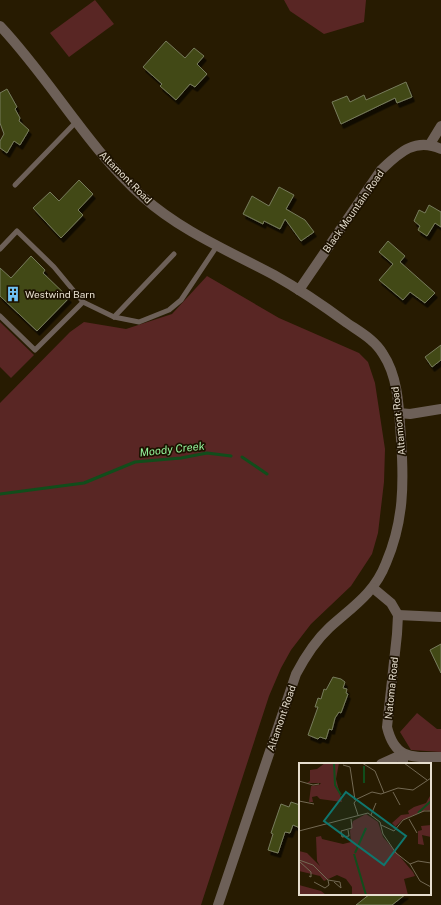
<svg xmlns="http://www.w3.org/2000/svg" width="441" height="905" font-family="'Public Sans',sans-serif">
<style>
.green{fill:#592624}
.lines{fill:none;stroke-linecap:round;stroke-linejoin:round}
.stream{stroke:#114d1b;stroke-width:3}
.building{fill:#434914;stroke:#777c5d;filter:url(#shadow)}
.lane{stroke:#6d6058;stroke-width:5}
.street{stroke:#6d6058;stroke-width:10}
.labels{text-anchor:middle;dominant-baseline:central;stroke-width:3.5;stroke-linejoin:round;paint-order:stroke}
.street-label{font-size:10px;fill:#e6dece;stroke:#1d1200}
.poi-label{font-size:10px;fill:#e6dece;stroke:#1d1200;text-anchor:start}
.water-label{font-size:11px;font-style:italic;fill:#95f79d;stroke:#1d1200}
.inset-river{fill:none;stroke:#114d1b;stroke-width:2}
.inset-road{fill:none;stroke:#736953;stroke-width:1}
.view{fill:#0f766e;fill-opacity:0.15;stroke:#0f766e;stroke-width:2}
.inset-edge{fill:none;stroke:#e6dece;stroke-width:2}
</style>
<defs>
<filter id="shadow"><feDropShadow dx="2.5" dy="4.5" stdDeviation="0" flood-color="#0009"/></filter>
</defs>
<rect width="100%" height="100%" fill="#271b01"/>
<g class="green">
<path d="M95 0 114 24 69 57 50 33Z"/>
<path d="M284 0H366L364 22 324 34 290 11Z"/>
<path d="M207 276 279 318 359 353 368 362 375 383 385 449 384 482 378 533 372 554 351 586 311 624 291 650 281 668 269 696 201 905H0V403L70 332 84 322 126 329 172 314Z"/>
<path d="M0 322 34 355 11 378 0 367Z"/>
<path d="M417 713 437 729H441V752L411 750 400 732Z"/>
</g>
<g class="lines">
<g class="stream">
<path d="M242 457 267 474"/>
<path d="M0 494 84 483 135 462 181 458 207 453 231 456"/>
</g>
</g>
<g class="building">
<path d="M166 41 185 58 194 48 204 56 197 64 207 74 195 87 190 84 176 100 160 86 162 84 143 67Z"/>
<path d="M406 82 412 97 397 103 395 98 341 124 332 102 347 96 350 102 364 95 366 100Z"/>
<path d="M7 89 17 107 15 109 20 118 19 121 29 130 20 145 14 141 7 153 0 148V141L4 134 0 123V93Z"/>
<path d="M79 180 93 194 78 210 83 215 61 238 33 208 50 192 59 201Z"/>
<path d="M279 187 294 195 286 209 305 220 314 232 301 241 285 219 280 229 264 221 263 224 243 214 252 196 269 206Z"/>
<path d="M429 205 441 212V227L435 223 427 236 418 230 420 226 414 221 419 210 425 213Z"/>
<path d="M388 241 405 256 400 262 435 293 425 303 410 292 403 300 379 280 393 264 379 252Z"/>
<path d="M31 256 45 270 43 273 69 298 37 331 0 296V268L11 278Z"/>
<path d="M441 345V360L432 367 425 357Z"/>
<path d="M441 644V673L430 650Z"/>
<path d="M333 677 341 679 345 682 343 688 347 689 346 693 348 694 341 713 339 712 335 718 332 730 329 729 326 739 320 737 318 739 308 735 318 707H315L318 698 321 699 324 689 326 690Z"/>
<path d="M291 802 300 805V828L293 825 290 833 285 832 278 853 268 850 273 834 271 833 281 804 289 807Z"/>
<path d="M370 894H406L392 905H356Z"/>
</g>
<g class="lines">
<g class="lane">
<path d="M15 185 76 122"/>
<path d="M0 249 17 231 54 267 83 302 114 317 139 322 169 310 181 300 217 246"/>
<path d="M0 316 35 350 83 302"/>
<path d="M114 317 174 254"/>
</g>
<g class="street">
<path d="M0 26C51 80 87 147 143 197 181 231 229 251 274 275 299 289 324 306 347 323 360 332 375 340 383 354 399 378 399 411 401 439 404 483 404 521 386 563 374 594 352 607 329 628 315 641 305 657 296 674L218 905"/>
<path d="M430 144 441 126"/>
<path d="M299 290 381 170C399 153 415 137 441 149"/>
<path d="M399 413 410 414 441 409"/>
<path d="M373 588 391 603 398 615 397 634 387 727C395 760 412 757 441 757"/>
<path d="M398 615 441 617"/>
<path d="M381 764 403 754"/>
<path d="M403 764V754"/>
</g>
</g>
<defs>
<symbol id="building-bare" viewBox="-9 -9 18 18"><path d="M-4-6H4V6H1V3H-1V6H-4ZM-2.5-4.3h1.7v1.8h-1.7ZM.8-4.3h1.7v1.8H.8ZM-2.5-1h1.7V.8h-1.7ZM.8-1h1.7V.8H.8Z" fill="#70c2f4" stroke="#1d1200" stroke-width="2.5" paint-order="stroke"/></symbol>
</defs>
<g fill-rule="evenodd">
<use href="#building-bare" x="2" y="283" width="22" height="22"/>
</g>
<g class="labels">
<g class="street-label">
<text transform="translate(126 177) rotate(45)">Altamont Road</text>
<text transform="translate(353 211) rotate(-55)">Black Mountain Road</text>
<text transform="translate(398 421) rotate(-96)">Altamont Road</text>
<text transform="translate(391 688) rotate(-84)">Natoma Road</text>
<text transform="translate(281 718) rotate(-71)">Altamont Road</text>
</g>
<g class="poi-label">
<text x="25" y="294">Westwind Barn</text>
</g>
<g class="water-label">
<text transform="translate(172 449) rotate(-6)">Moody Creek</text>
</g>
</g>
<g transform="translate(299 763)">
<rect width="132" height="132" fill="#271b01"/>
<path d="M26 0H40L37 16 43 39 21 36 18 33 13 34 14 39H10L12 23 20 22 22 20H8L11 18V7L18 6ZM131 33 132 48 127 47 103 57 93 67 96 63 93 60 102 52 110 51 109 48 115 44 127 40ZM67 51 79 59 84 74 114 109 116 113 105 116 109 132H53V124L47 116 38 112 25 118 21 113 0 108V88L8 90 21 103 18 98 17 74 22 73 23 76 44 81 52 79 51 68 54 58ZM132 62V74L123 72 125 82 119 81V68L123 67 122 63ZM0 122 22 128 27 132H0Z" fill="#592624"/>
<path class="inset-river" d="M35 0 36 22 42 32M65 3V20M119 50 132 38M56 90 67 65M55 91 67 132"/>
<path class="inset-road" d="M63 0 76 8 85 30M105 0 128 17M44 2 51 4 56 37M0 18 14 22 20 21M94 29 101 42M0 38 15 41M59 52 55 40 58 36 73 29 82 31 99 25 114 27 132 15M72 52 77 40M110 56 118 70M82 62 95 68M49 67 50 73 43 74 42 68 53 65 52 56M0 68 69 50 81 59 84 71 97 90 111 101 121 118 132 124M95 68 104 57 125 48H132M0 97 14 102 29 117 41 119 42 125 35 119M0 98 12 109V114L10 113M111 101 119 98 132 100M15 119 26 125 30 122 29 117"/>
<path class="view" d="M47 29 107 73 85 102 25 58Z"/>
<rect width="132" height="132" class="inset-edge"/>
</g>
</svg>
